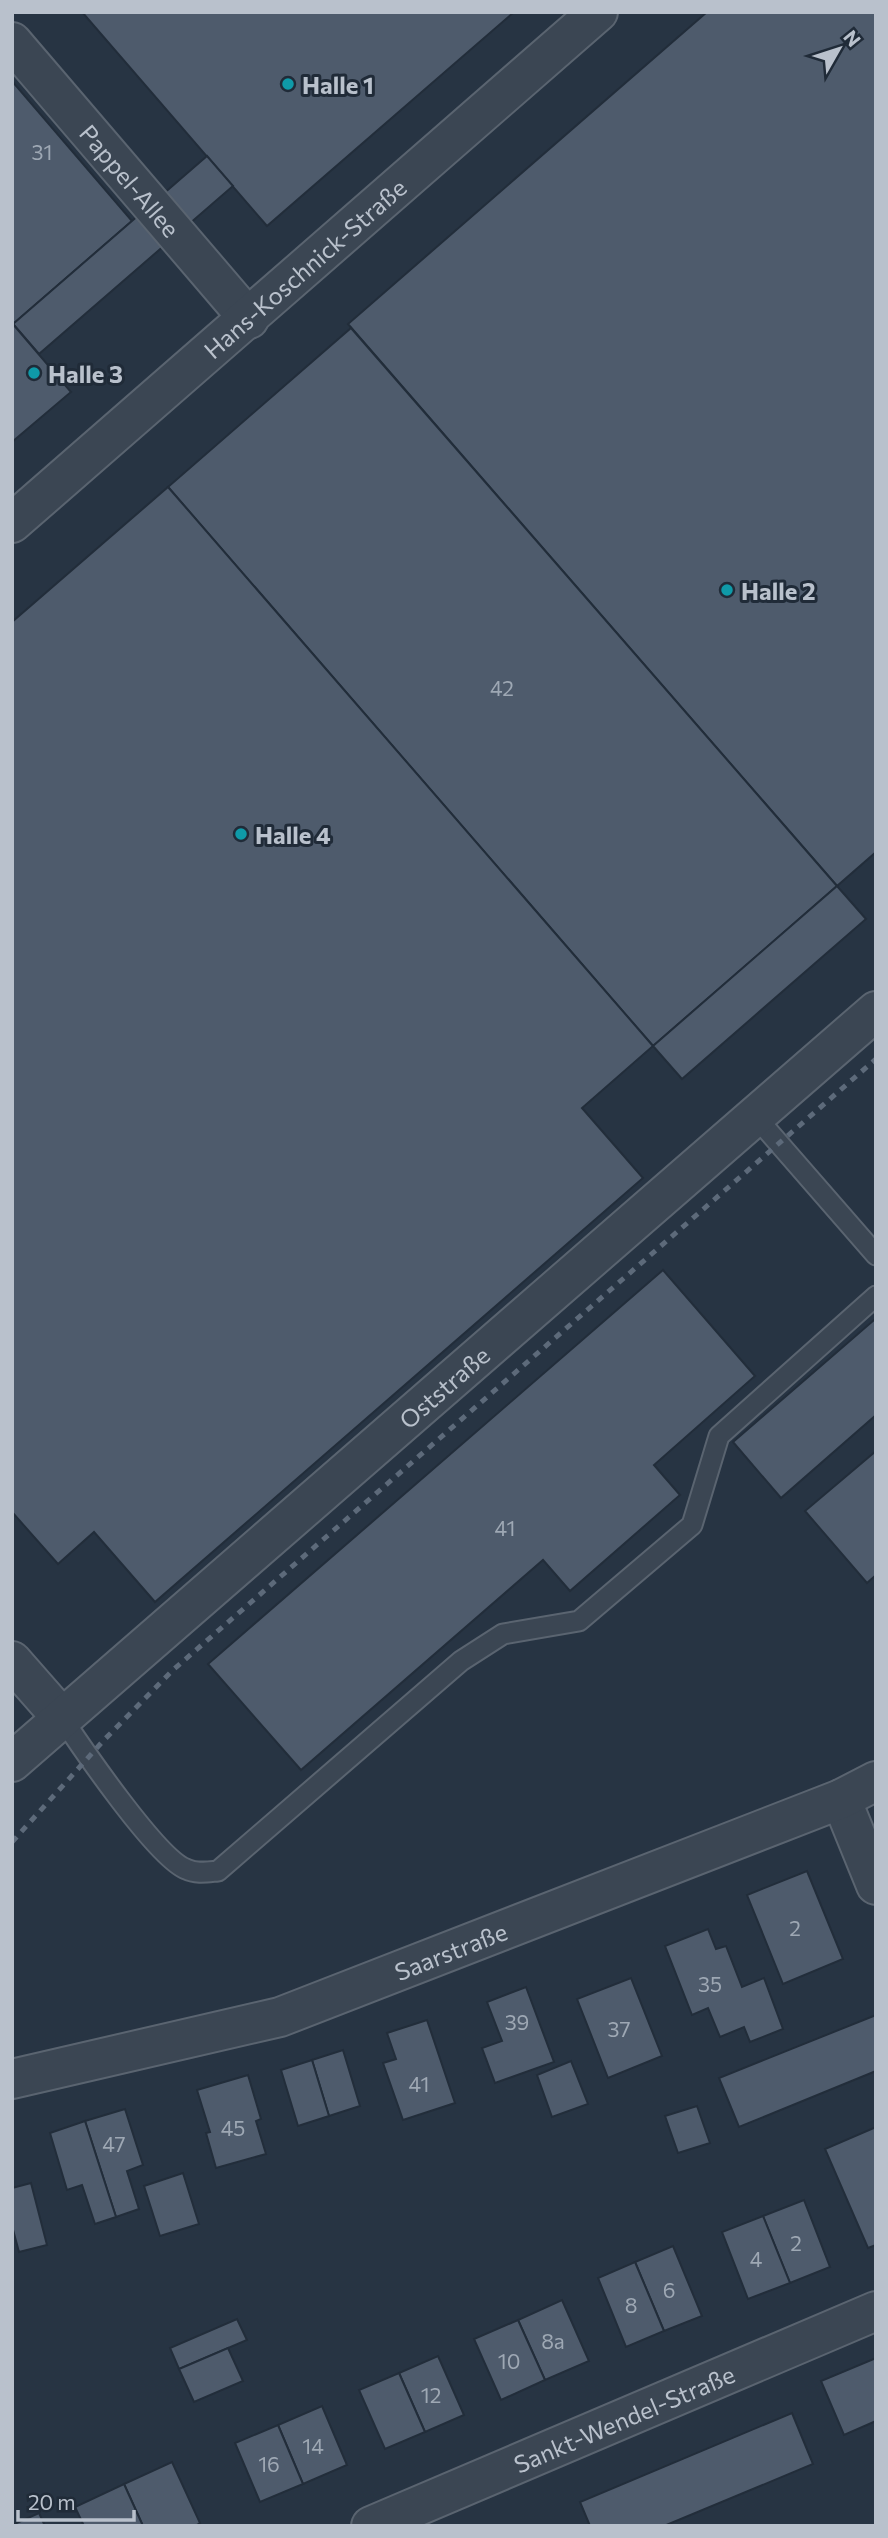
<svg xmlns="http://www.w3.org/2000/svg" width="888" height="2538" font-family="Commissioner,sans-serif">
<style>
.building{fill:#4e5b6c;stroke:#222d3a;stroke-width:2}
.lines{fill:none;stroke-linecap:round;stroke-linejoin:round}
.service-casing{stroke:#5a6470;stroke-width:23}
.minor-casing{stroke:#5a6470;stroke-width:42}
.service{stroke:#3b4653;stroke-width:19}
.minor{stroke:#3b4653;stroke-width:38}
.rail{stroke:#5d6a7a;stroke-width:5;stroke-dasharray:7 7;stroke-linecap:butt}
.culture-dot{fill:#0f9aa8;stroke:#202b38;stroke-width:2.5}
.labels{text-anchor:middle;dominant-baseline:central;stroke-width:6;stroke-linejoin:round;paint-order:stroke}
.number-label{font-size:21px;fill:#9ea8b4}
.poi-label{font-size:24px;font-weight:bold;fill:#b9c1cc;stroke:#202b38;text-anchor:start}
.street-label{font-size:24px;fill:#b9c1cc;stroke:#202b38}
</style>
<rect width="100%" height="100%" fill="#273443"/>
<g class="building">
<path d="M82 12H514L267 226Z"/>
<path d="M707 12H876V852L837 886 348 324Z"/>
<path d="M12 81 132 221 13 324 12 323Z"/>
<path d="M207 156 233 186 39 354 13 324Z"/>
<path d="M12 323 71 392 12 442Z"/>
<path d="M351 328 837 886 653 1046 168 487Z"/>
<path d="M168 487 653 1046 582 1108 643 1178 155 1602 94 1532 58 1564 12 1512V622Z"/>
<path d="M837 886 866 919 682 1079 653 1046Z"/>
<path d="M663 1270 755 1376 654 1465 680 1495 570 1591 543 1560 301 1770 208 1664Z"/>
<path d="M874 1320 876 1322V1415L781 1498 733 1442Z"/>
<path d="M876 1451V1575L867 1583 805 1511Z"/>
<path d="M807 1871 843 1959 783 1984 747 1895Z"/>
<path d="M708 1929 716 1949 726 1946 742 1987 764 1978 783 2029 750 2042 744 2027 720 2037 708 2008 692 2015 665 1946Z"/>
<path d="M631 1978 662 2056 608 2078 577 1999Z"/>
<path d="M526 1987 554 2062 495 2083 482 2048 502 2041 487 2002Z"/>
<path d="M876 2015V2071L739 2127 719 2078Z"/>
<path d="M427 2020 455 2103 403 2120 383 2063 396 2059 387 2033Z"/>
<path d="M343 2050 360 2106 329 2116 312 2060Z"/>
<path d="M312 2060 329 2116 298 2126 281 2070Z"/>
<path d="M571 2061 588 2104 552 2117 537 2075Z"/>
<path d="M248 2075 261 2119 256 2121 266 2154 216 2168 206 2133 210 2132 197 2090Z"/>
<path d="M697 2106 710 2143 678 2153 665 2116Z"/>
<path d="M125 2109 143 2165 127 2171 139 2209 116 2217 85 2121Z"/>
<path d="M85 2121 116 2217 95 2224 82 2185 67 2190 50 2133Z"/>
<path d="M876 2127V2245L868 2248 825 2149Z"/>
<path d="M183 2173 199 2224 160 2236 144 2186Z"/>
<path d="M31 2183 47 2245 19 2252 12 2226V2188Z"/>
<path d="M804 2200 830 2267 790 2283 763 2216Z"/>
<path d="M763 2216 790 2283 748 2299 722 2232Z"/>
<path d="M673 2246 702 2316 664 2331 635 2262Z"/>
<path d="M635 2262 664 2331 626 2347 598 2278Z"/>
<path d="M562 2300 589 2361 545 2380 518 2320Z"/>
<path d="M237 2319 247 2340 179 2369 170 2348Z"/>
<path d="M518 2320 545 2380 501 2400 474 2339Z"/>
<path d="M228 2348 243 2381 194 2402 179 2369Z"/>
<path d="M438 2356 464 2415 425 2432 399 2373Z"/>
<path d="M876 2358V2421L844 2435 821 2381Z"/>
<path d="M399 2373 425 2432 385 2449 359 2390Z"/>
<path d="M322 2406 347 2465 303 2484 278 2425Z"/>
<path d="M792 2413 813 2464 664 2526H590L580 2502Z"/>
<path d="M278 2425 303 2484 260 2502 235 2443Z"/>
<path d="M172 2462 200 2523 195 2526H143L124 2484Z"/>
<path d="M124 2484 143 2526H84L75 2507Z"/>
<path d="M39 2513 45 2526H12V2525Z"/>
</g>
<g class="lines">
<defs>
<g id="service">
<path d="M755 1116 876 1255"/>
<path d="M62 1718C82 1748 157 1858 186 1869 196 1874 207 1872 218 1871L461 1661 503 1634 579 1621 692 1525 719 1436 876 1296"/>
</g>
<g id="minor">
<path id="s1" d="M12 42 249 319"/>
<path id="s2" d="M12 523 598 12"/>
<path d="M12 1661 62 1718"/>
<path id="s3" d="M12 1762 876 1011"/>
<path d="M841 1799 876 1885"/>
<path id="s4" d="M12 2079 280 2017 841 1799 876 1781"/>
<path id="s5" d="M371 2526 876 2311"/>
</g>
</defs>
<use href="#service" class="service-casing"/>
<use href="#minor" class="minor-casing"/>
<use href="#service" class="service"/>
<use href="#minor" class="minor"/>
<path class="rail" d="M12 1842 104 1740 173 1670 876 1059"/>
</g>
<g class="culture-dot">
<circle cx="288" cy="84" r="7"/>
<circle cx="34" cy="373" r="7"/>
<circle cx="727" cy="590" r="7"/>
<circle cx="241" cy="834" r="7"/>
</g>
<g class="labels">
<g class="number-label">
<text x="42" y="151">31</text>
<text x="502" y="687">42</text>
<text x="505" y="1527">41</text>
<text x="795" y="1927">2</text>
<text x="710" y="1983">35</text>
<text x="517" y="2021">39</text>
<text x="619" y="2028">37</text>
<text x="419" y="2083">41</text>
<text x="233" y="2127">45</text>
<text x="114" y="2143">47</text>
<text x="796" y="2242">2</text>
<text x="756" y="2258">4</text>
<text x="669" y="2289">6</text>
<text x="631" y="2304">8</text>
<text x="553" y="2340">8a</text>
<text x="509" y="2360">10</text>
<text x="431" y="2394">12</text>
<text x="313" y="2445">14</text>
<text x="269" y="2463">16</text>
</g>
<g class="poi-label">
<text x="302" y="84">Halle 1</text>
<text x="48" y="373">Halle 3</text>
<text x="741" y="590">Halle 2</text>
<text x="255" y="834">Halle 4</text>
</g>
<g class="street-label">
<text stroke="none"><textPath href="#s1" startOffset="182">Pappel-Allee</textPath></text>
<text stroke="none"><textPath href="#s2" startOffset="388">Hans-Koschnick-Straße</textPath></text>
<text stroke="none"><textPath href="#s3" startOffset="572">Oststraße</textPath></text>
<text stroke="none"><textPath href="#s4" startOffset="458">Saarstraße</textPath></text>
<text stroke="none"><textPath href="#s5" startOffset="275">Sankt-Wendel-Straße</textPath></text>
</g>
</g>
<rect width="888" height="2538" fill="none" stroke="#b9c1cc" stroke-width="28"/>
<g transform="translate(839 49) rotate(51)" stroke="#202b38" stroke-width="5" paint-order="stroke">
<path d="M0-5L12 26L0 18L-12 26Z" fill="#b9c1cc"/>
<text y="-10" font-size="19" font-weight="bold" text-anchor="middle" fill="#b9c1cc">N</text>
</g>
<path d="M18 2510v10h116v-10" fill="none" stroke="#b9c1cc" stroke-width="3.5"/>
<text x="28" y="2510" font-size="21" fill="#b9c1cc" stroke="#202b38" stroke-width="5" paint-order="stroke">20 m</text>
</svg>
